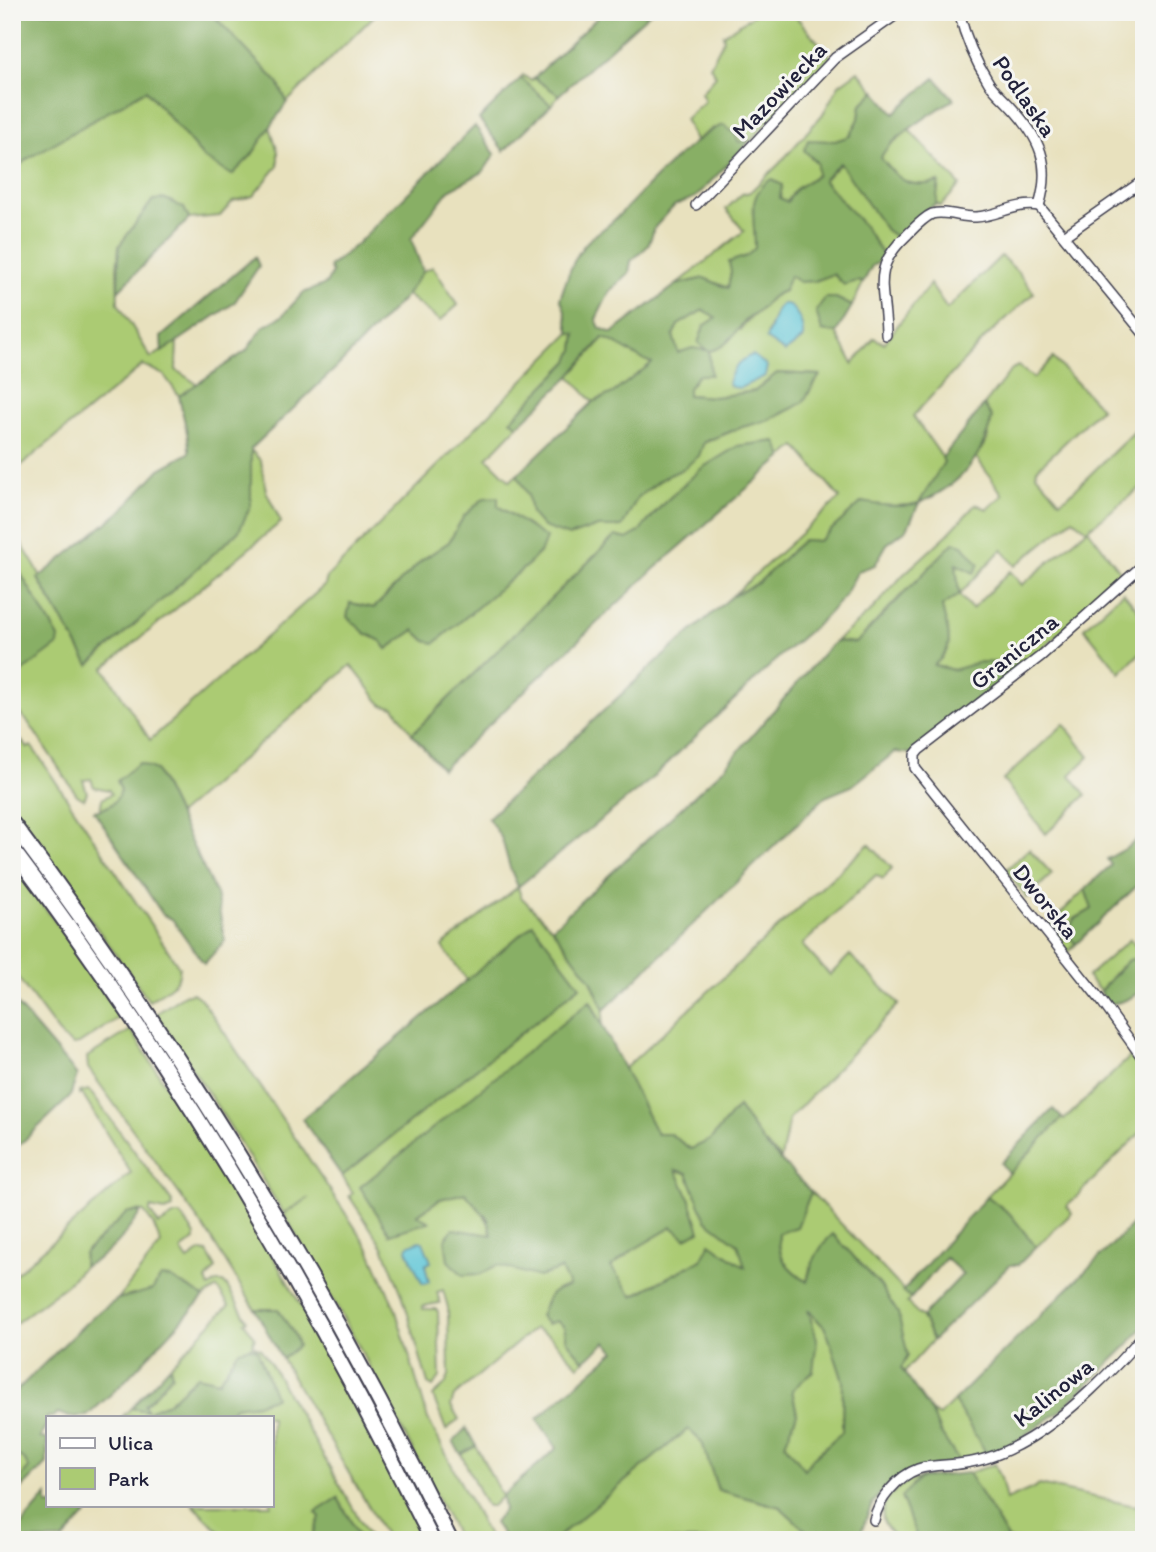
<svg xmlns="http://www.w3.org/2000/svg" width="1156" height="1552" font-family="Itim,sans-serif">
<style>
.green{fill:#abcb73;stroke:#667657;stroke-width:2;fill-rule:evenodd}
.forest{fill:#88af65;stroke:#556850;stroke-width:2;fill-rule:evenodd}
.water{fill:#5bc5d6;stroke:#3e7488;stroke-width:2}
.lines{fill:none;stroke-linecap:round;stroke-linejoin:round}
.street-casing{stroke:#403f4f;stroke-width:12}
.primary-casing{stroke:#403f4f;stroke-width:18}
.street{stroke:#fff;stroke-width:9}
.primary{stroke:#fff;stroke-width:14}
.labels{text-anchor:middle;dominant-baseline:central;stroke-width:6;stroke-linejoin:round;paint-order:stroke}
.street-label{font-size:24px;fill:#22223b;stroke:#f6f6f2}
</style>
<rect width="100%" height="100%" fill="#f6f6f2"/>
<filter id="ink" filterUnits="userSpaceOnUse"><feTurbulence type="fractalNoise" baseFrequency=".0143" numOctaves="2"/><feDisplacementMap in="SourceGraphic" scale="14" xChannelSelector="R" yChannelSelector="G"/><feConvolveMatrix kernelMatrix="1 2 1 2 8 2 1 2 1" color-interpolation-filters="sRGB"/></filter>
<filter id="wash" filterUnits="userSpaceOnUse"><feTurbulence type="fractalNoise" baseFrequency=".00686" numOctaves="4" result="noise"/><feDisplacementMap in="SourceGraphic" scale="28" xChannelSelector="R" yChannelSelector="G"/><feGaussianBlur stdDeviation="1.57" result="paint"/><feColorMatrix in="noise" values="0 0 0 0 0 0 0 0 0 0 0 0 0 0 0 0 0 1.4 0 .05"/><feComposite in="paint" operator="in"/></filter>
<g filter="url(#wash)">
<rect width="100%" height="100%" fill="#e8e1be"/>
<g class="green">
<path d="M210 12H378L287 102 278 83Z"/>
<path d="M758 12H792L831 57 750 141 739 142 713 128 695 141 685 119 705 101 701 93 716 76 710 66 724 39 723 35Z"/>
<path d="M858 71 875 91 861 105 859 119 850 136 835 141 817 163V175L796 189 787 202 780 198 782 184 755 230 756 248 731 272 728 288 704 278 676 285 744 231 726 209 742 194 750 192 780 163 823 114 839 85Z"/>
<path d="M523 75 531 81 534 78 559 95 551 105 521 78Z"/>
<path d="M146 90 204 158 251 156 270 127 278 152V166L253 196 233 201 220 216 189 219 184 208 153 200 119 246 117 269 118 303 151 358 177 341 176 370 197 384 179 396 164 375 143 365 12 473V172L27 159Z"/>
<path d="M909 130 960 185 941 206 936 204 938 182C909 189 899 181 881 158L884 150Z"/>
<path d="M841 163 886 230 899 239 883 255 864 226 823 180Z"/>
<path d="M1001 256 1017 271 1034 293 985 338 913 416 945 461 919 503C899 509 882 505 862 502L819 541 803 540 758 583 731 597 840 498 796 446 783 457 775 441 738 446 702 468 663 504 639 532 627 539 615 536 412 734 394 707 382 705 351 665 178 815 156 770 121 790C117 802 112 806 100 810L102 799 111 794 109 790 94 787 91 779 83 780 87 793 84 799 77 795 28 722 12 706V669L16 676 59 638 12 559V528L41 576 38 579 89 665 239 531 250 449 261 461 266 491 281 522 104 668 150 740 325 585 327 577 570 333H576L574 350 569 361 512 420 518 426 487 458 510 481 517 475 528 495 531 513 569 536 595 527H622L637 498 663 478 683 469 704 443 742 427 769 420 803 402 820 375 777 373 755 391 715 397 687 395 688 388 698 375 678 354 673 335 678 325 703 310 740 330C746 320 753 317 761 309 771 299 770 296 784 291L790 275 815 281 834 274 863 283 852 306 836 298 822 331 836 333 853 364 874 338 884 343 930 284 947 309ZM783 304H787C799 312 801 324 803 338L789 349 767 334 777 309ZM498 506C532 526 527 525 531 562L435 643 426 641 414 630 387 649 381 641 365 633 350 603 374 608 422 560 449 542 464 516Z"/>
<path d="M433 267 458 305 440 321 406 294 423 271Z"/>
<path d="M604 338C622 343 634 358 652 363L613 393 593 402 570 376Z"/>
<path d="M1053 358 1101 408 1037 469 1036 474 1060 501 1068 496 1136 430 1144 440V485L1088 529 1122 574 1020 670 1021 664 953 670 933 665 942 606 959 595 956 563 964 545 905 591 856 643 836 641 870 612 903 575 948 534 976 504 987 509 1003 495 976 457 987 440 992 418 984 405 1012 369 1018 366 1034 378ZM1073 519 1087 530 1022 585 1010 571 972 609 959 595 1002 549 1015 566Z"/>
<path d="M1123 592 1144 617V649L1120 673 1084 628Z"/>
<path d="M1064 724 1089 757 1070 775 1086 795 1046 834 1003 780Z"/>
<path d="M12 731 28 748 31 746 40 758 179 967C183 984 161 992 149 1001L12 810Z"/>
<path d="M869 844 892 868 883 879 876 875 802 945 830 975 850 955 899 1004 789 1119 781 1159 763 1142 738 1107 710 1141 691 1150 671 1134 657 1135 624 1069Z"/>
<path d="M1029 849 1052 874 1027 898 1006 870Z"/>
<path d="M12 865 61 929 120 1017 79 1044 73 1045 62 1037 12 970Z"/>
<path d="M518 887 521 897 552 928 591 980 604 1010 602 1024 591 1002 390 1234 428 1221 416 1216 440 1199 465 1193C498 1230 495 1227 481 1274L497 1265 515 1270 561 1268 570 1286 557 1321 564 1326 567 1341 584 1361 578 1366 551 1337 535 1328 454 1396 451 1406 459 1419 446 1430 433 1396 445 1385 449 1375 448 1308 443 1290 437 1292 440 1303 423 1306V1309H435L438 1311 440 1377 433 1387 428 1384 403 1297 383 1247 349 1196 353 1193 342 1176 580 986 533 924 467 980 442 946Z"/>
<path d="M1085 889 1092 909 1074 919 1066 933 1076 944 1068 953 1048 926Z"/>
<path d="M1130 939 1142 953 1144 952V961C1125 953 1111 979 1100 991L1087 977Z"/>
<path d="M193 993 201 999 222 1029 368 1247 395 1308 428 1419 490 1540H459L355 1339 284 1214 309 1198 283 1213 226 1120 156 1014 184 995Z"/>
<path d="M131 1030 267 1246 312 1325 424 1540H388L282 1359 297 1346 278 1309H255L209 1235 88 1068 87 1057Z"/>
<path d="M1131 1056 1144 1074V1129L1067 1206 1072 1213 1036 1247 1010 1214 987 1196 1062 1118 1064 1120Z"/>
<path d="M89 1090 172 1202 173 1208 165 1211 150 1208V1212L159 1225 175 1215H181L195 1235V1240L181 1250 188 1260 201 1251 207 1252 216 1268 206 1280 209 1287 217 1282H223L227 1286 247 1320 244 1322 255 1337 252 1345 260 1348 272 1366 371 1540H361L338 1498 316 1513 321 1517 311 1540H228L193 1505H271V1417H227L234 1407 257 1404 231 1361 219 1381 197 1376 168 1403 151 1410 150 1417H122L131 1408 147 1411 144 1405C155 1397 162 1385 172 1375L170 1366 229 1305 217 1288 204 1297 183 1284 118 1299 161 1244 153 1224 144 1212 136 1211 84 1253 83 1267 66 1285 12 1326V1277L131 1173 82 1094 79 1095V1092Z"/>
<path d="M675 1170 687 1173 706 1219 738 1244 746 1268 701 1260 632 1296 611 1267 633 1250 672 1227 690 1200Z"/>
<path d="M811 1192 911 1298 907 1303 922 1317 933 1340 904 1372 810 1268 807 1282C787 1268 777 1258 779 1232L797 1227Z"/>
<path d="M807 1309 826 1329 843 1381 842 1432 813 1458 805 1470 785 1444 797 1414 792 1390Z"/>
<path d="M954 1401 987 1454 960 1463 940 1432 931 1411 939 1416Z"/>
<path d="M688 1429 702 1442 718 1490 780 1507 816 1540H554Z"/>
<path d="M476 1446 502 1496 492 1506H486L461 1454Z"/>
<path d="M12 1453 24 1459 29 1469 19 1480 23 1487 12 1498Z"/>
<path d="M995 1464 1001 1478 1006 1500 1040 1485 1135 1506 1144 1503V1540H1009L968 1473Z"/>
<path d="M920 1478 901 1497 918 1540C913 1540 905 1541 901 1540 894 1537 888 1530 885 1524 875 1504 900 1481 920 1478Z"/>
</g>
<g class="forest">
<path d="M12 12H210L278 83 287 102 251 156 232 175 204 158 146 90 27 159 12 172Z"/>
<path d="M603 12H651L559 95 534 78Z"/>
<path d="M521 78 551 105 504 151 479 119Z"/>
<path d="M935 78 954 99C937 110 886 141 881 158 899 181 909 189 939 182L936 204 925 210 899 239 886 230 840 163 823 180 864 226 883 255 879 262 872 266 863 283 858 281 844 285 833 274 815 281 799 282 790 276 784 291C772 295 770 299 762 308 758 312 752 314 748 318 734 332 730 347 709 351L711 375H698L688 388V395L715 397 755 391 777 373 820 375 803 402 793 408 769 420 742 427 704 442 699 456 683 469 663 478 637 498 622 527H595L569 536 543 527 531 513 528 495 517 475 593 402 613 393 652 363C634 358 621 343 603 338L570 376 518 426 511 420 569 361 574 350 576 334 570 333C565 321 567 308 560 299 567 278 573 257 588 241 596 233 606 228 614 220 639 196 694 133 724 125L735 134 739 142 750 141 696 197 675 205 655 227 648 246 631 261 629 273 610 291 596 319 600 328 612 333 676 285 704 278 728 288 731 272 729 262 747 256 755 248C755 221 745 195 771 179L782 185 780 198 787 202 796 189 817 175V163L804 150 808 140 835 141 850 136 859 119 861 105 875 91 894 113ZM703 310 716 318 704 326 698 343 707 350 692 348 678 353 673 335 678 325Z"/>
<path d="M475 126 495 154 483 172 449 190 411 239 423 271 404 298 341 363 251 449V505L239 531 89 665 38 578 120 512 160 469 189 453C190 435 182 415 179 396L246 351 263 327 282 316 303 293 326 284 332 273 329 267 356 245Z"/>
<path d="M166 199 184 208 189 219 118 291 119 246 153 200Z"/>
<path d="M255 257 259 266 234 303 162 352 161 337Z"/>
<path d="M825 298H836L852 306 836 333 822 331 816 311Z"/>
<path d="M984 405 992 417C982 460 959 486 919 503L907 529 887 544 875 565 858 571 844 597 822 620 780 656 649 781 518 887 510 868 502 839 488 818 654 664 731 597 758 583 803 540 819 541 862 502C882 505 899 509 919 503L944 462 942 458Z"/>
<path d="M776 441 783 457 653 570 442 769 412 734 615 536 627 539 639 532 663 504 702 468 738 446Z"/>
<path d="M498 497V506L546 538 541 551 531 562 435 643 426 641 414 630 387 649 381 641 365 633 347 617 350 603 374 608 422 560 449 542 464 516 484 498Z"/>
<path d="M954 542 963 545 979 564 974 573 956 564 959 595 942 606C947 633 958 646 934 665L953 670 980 662 1021 664 1019 670 913 754 895 752 852 786 825 797 604 1010 591 980 552 928 723 769 826 650 836 641 856 643Z"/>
<path d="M12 559 59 638 58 645 16 676 12 669Z"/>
<path d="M139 763 156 770 216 894 225 941 204 964 172 919 163 915 94 811C108 808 116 804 121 790L117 781Z"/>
<path d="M1144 834V885L1141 882 1076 944 1066 933 1074 920 1092 909 1085 889 1111 865 1107 859 1125 849Z"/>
<path d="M533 924 580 986 342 1176 302 1119Z"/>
<path d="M1138 958 1144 961V987C1134 998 1123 1003 1108 1004L1100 991 1128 960Z"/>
<path d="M12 999 77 1075 70 1097 12 1152Z"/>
<path d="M590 1001 657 1134H670L691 1149 710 1140 738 1107 763 1142 811 1192 797 1227 779 1233C777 1258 787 1268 807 1282 811 1263 818 1247 833 1234L880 1285 898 1313 908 1356 901 1368 931 1411 940 1432 960 1463C925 1466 894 1470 874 1502 868 1511 865 1523 861 1532L867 1540H816L780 1507 718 1490 702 1442 688 1429 554 1540H506L494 1523 504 1510 502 1496 557 1448 537 1419 615 1351 606 1342 584 1361 567 1341 564 1326 557 1321 547 1324 540 1316C547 1298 549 1290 569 1286L561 1269 539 1277 497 1265 481 1274 463 1275 448 1261 445 1239 453 1229 492 1235 488 1219 465 1193 440 1199 417 1215 429 1222 390 1234 360 1187ZM676 1170 687 1173 706 1220 738 1244 745 1267 710 1243 701 1260 633 1296 611 1267 633 1250 672 1227 685 1238 700 1231 690 1200ZM808 1310 826 1329 843 1381 842 1432 813 1458 805 1469 785 1444 797 1414 792 1390 813 1371 817 1339Z"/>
<path d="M1053 1109 1062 1118 1009 1174 1001 1163Z"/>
<path d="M987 1196 1010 1214 1036 1247 1018 1265H1010L933 1340 922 1317 963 1274 946 1258 911 1298 903 1291Z"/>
<path d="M128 1212H141C123 1238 112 1253 83 1267L84 1253Z"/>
<path d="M1142 1215 1144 1326 1127 1346 1059 1412 996 1455 987 1454 954 1401Z"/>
<path d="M161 1277 171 1278 204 1297 122 1384 87 1416 69 1417 58 1413 53 1417H47V1423L40 1438 47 1439V1463L23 1487 19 1480 29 1468 24 1459 12 1453V1395L92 1317 118 1299 152 1290Z"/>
<path d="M255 1309H278L294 1334 298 1346 282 1359Z"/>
<path d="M250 1347 257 1349 275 1397 257 1404 234 1407 227 1417H150L151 1410 168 1403 197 1376 219 1381 239 1350Z"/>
<path d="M170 1366 172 1375C162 1385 155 1397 144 1405L147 1411 131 1408Z"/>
<path d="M466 1428 476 1446 461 1454 453 1442Z"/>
<path d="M968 1473 1009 1540H918L901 1497 920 1478Z"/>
<path d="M47 1495V1505H95L63 1540H12V1536Z"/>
<path d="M338 1498 361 1540H311L320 1517 316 1512Z"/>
</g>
<g class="water">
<path d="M782 304H787C798 311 804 325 803 338L785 352 766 339 777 309Z"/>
<path d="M753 355 767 366 765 376 740 388 732 387 728 384C730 372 741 358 753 355Z"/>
<path d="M419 1241 423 1242 431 1262 425 1265 429 1282 425 1284 422 1283 407 1250 408 1246Z"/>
</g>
</g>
<g filter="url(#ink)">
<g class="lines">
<defs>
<g id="street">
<path d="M959 12C965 37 975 61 989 83 995 92 1004 99 1011 107 1040 138 1052 164 1039 206"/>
<path d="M696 205 835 58 900 12"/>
<path d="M1039 206 1144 334"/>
<path d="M1064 236 1144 180"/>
<path d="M886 335C886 290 869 270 907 235 914 228 923 218 932 214 946 210 962 218 976 217 998 216 1016 202 1039 206"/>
<path d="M1144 386V411"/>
<path d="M1144 564 1041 656 919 750 915 755V768L1103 1003 1144 1060"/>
<path d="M874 1520C878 1500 898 1476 918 1469 933 1464 950 1466 965 1463 988 1460 1010 1450 1030 1438 1069 1414 1114 1370 1144 1334"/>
</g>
<g id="primary">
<path d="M12 823C181 1048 327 1287 450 1540"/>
<path d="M12 849C175 1065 313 1298 432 1540"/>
</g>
</defs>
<use href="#street" class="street-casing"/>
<use href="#primary" class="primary-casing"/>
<use href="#street" class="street"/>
<use href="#primary" class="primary"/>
</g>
</g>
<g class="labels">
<g class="street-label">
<text transform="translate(779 90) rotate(-46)">Mazowiecka</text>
<text transform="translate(1025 96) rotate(55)">Podlaska</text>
<text transform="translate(1014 651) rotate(-39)">Graniczna</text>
<text transform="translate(1046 901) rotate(51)">Dworska</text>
<text transform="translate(1053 1392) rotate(-39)">Kalinowa</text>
</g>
</g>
<rect width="1156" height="1552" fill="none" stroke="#f6f6f2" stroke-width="42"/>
<rect x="46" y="1416" width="228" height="91" fill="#f6f6f2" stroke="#a1a1a9" stroke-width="2"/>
<rect x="60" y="1438" width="35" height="10" fill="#ffffff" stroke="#a1a1a9" stroke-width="2"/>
<text x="108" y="1450" font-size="21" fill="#22223b">Ulica</text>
<rect x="60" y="1468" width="35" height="21" fill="#abcb73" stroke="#a1a1a9" stroke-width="2"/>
<text x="108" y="1486" font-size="21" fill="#22223b">Park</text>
</svg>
